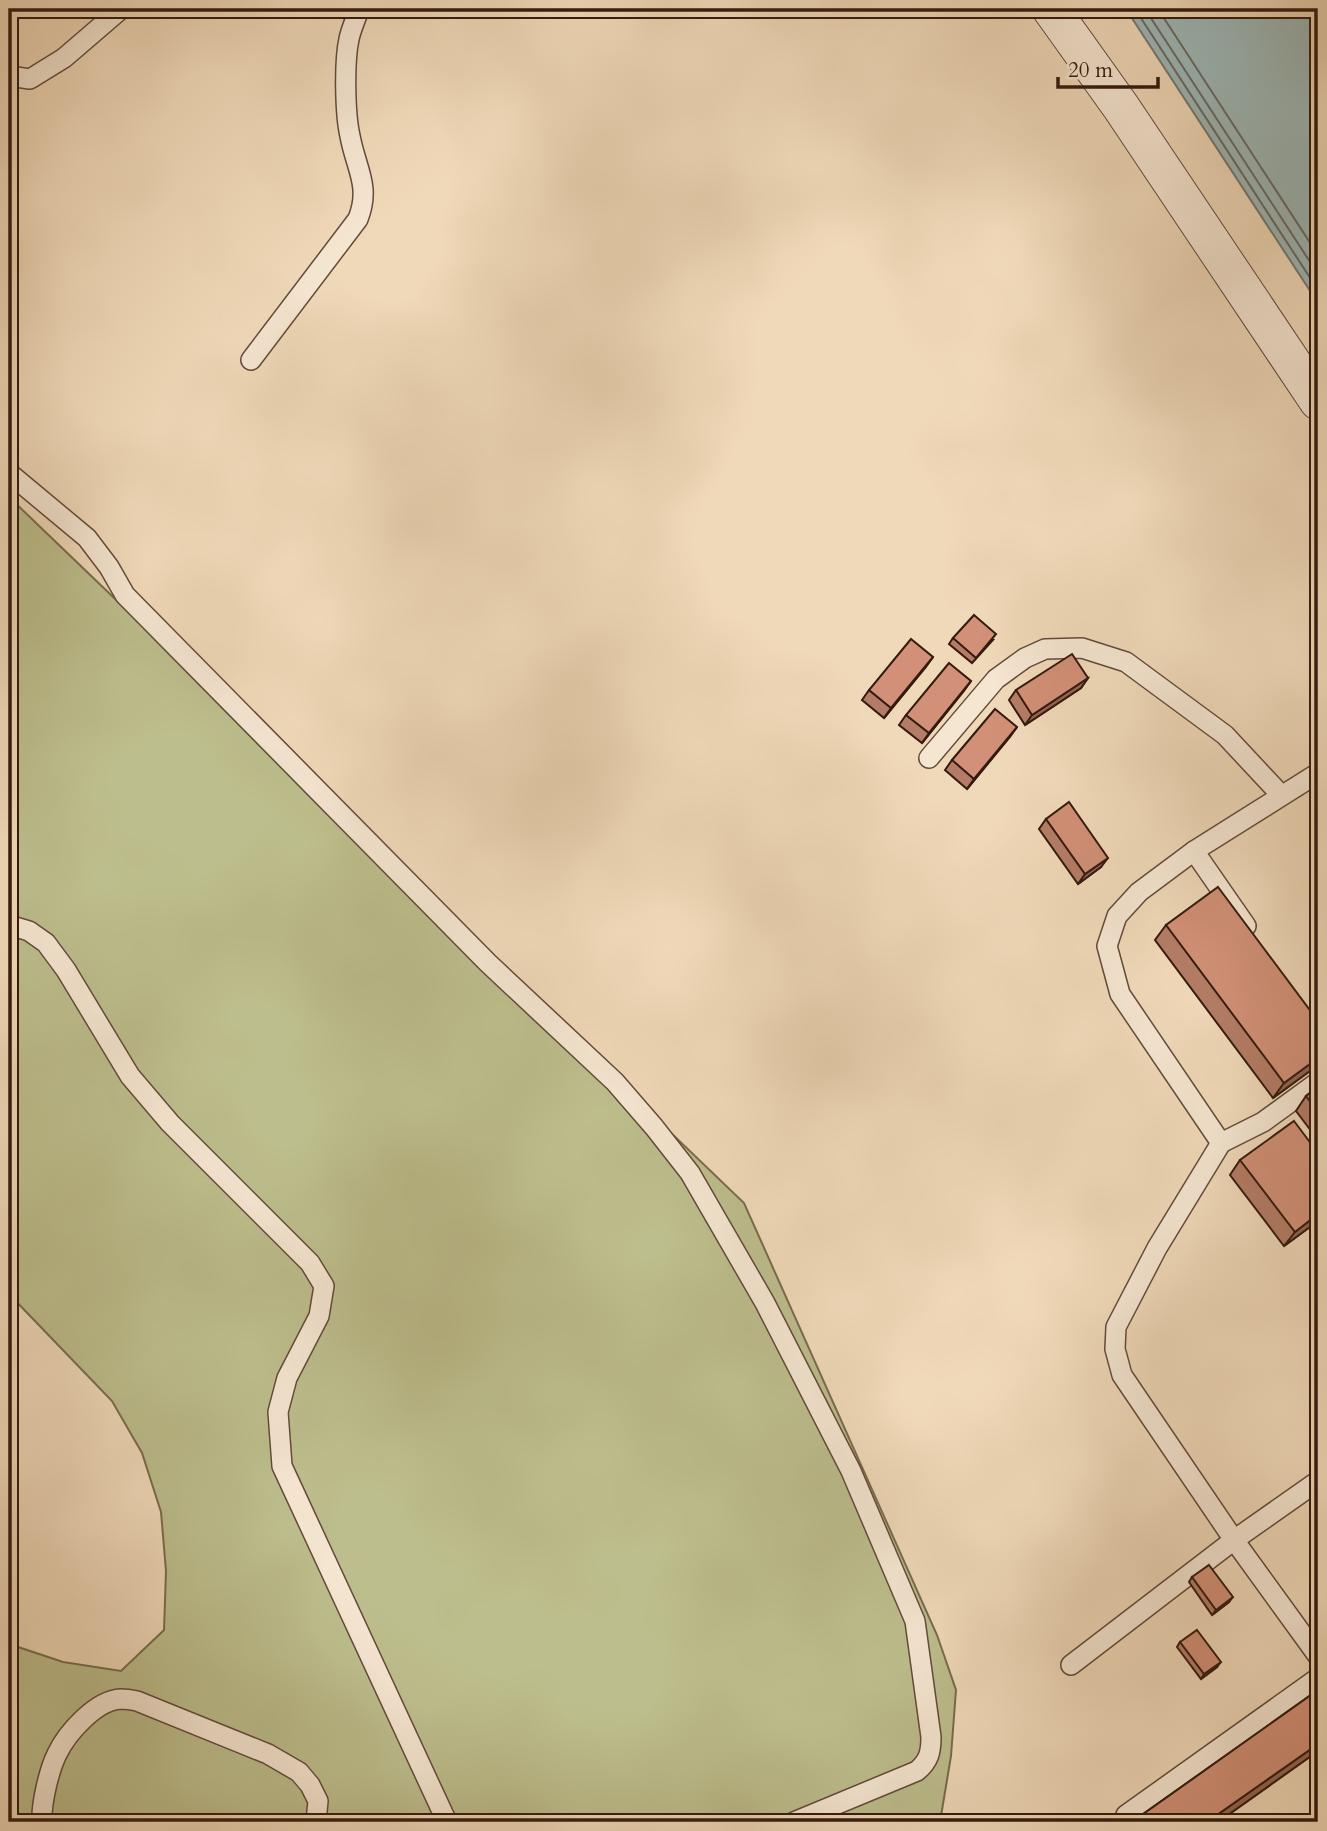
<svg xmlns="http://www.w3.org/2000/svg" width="1327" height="1831" font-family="Cardo,serif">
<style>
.green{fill:#bdbe8d;stroke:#786c4e;stroke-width:2}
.water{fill:#9db8b8;stroke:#737974;stroke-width:2}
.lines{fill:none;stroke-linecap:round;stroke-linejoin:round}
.shore{stroke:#686964;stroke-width:2}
.lane-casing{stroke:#634a3a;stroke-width:22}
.street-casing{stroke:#634a3a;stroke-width:39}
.lane{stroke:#f5e6d2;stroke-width:19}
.street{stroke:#f5e6d2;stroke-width:37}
.wall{fill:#b47c66;stroke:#341a0f;stroke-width:2}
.shaded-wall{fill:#926553;stroke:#341a0f;stroke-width:2}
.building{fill:#d19077;stroke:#341a0f;stroke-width:2}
</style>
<rect width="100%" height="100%" fill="#f0d9b9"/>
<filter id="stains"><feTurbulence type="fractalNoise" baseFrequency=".00286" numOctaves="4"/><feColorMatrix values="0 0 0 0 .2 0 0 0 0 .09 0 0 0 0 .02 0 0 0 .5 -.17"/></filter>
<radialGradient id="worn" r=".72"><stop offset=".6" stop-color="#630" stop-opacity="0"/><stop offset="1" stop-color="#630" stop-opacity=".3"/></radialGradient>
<path class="green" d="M9 497 744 1203 937 1635 956 1690 951 1756 941 1816 936 1822H9V1644L63 1662 121 1671 164 1630 166 1571 161 1512 142 1453 112 1401 9 1294Z"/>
<path class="water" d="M1126 9H1318V303Z"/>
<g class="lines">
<g class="shore">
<path d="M1135 9 1318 290"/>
<path d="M1145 9 1318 274"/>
<path d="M1158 9 1318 255"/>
</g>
<defs>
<g id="lane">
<path d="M9 76 30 79 64 58 121 9"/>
<path d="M251 360 358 219C371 186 356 169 350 136 345 114 344 62 349 39 351 29 356 19 359 9"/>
<path d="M9 473 87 538 109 567 125 595 488 963 615 1082 654 1127 690 1173 765 1303 851 1471 915 1621 931 1737C931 1752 929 1761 917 1771L794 1822"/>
<path d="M929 758 996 679 1025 658 1045 649 1082 648 1126 662 1225 735 1281 795"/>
<path d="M1318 773 1194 851 1139 892 1117 916 1107 946 1120 994 1221 1143 1263 1122 1318 1082"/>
<path d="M1194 851 1246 926"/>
<path d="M9 925 29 931 46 943 66 970 130 1076 170 1123 310 1263 324 1286 319 1316 287 1378 278 1412 282 1466 447 1822"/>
<path d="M1221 1143 1157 1248 1116 1327 1115 1349 1122 1375 1234 1540 1318 1656"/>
<path d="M1071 1665 1234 1540 1318 1481"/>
<path d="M1126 1815 1318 1678"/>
<path d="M42 1822C41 1804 49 1770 57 1754 67 1733 96 1700 121 1699 126 1699 132 1700 137 1701L268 1754 299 1772 310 1785 318 1801 316 1822"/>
</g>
<path id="street" d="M1051 9 1121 107 1318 401"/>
</defs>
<use href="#lane" class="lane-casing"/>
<use href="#street" class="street-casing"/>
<use href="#lane" class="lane"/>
<use href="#street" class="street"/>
</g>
<g class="wall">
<path d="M953 638 993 640 972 663 949 644Z"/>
<path d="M933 657 884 718 862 700 869 690Z"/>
<path d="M1088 678 1081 688 1025 725 1009 700 1016 690Z"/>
<path d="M971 681 922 743 899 725 906 715Z"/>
<path d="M1017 727 967 789 945 770 952 760Z"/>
<path d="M1046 819 1101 867 1078 884 1039 829Z"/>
<path d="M1166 925 1318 1021V1065L1273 1098 1155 940Z"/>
<path d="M1318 1087V1140L1296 1111 1306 1096Z"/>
<path d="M1318 1153V1221L1284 1246 1230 1175 1240 1160Z"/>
<path d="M1192 1577 1229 1602 1212 1615 1189 1582Z"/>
<path d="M1180 1642 1217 1667 1201 1679 1177 1647Z"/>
<path d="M1318 1690V1751L1218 1822H1135L1139 1817Z"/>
</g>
<g class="shaded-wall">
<path d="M933 657 926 667 884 718 891 708Z"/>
<path d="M1088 678 1081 688 1025 725 1032 715Z"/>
<path d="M971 681 964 691 922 743 929 733Z"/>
<path d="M1017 727 1010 737 967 789 974 779Z"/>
<path d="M1108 858 1101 867 1078 884 1085 874Z"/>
<path d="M1318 1058V1065L1273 1098 1284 1083Z"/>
<path d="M1318 1214V1221L1284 1246 1295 1232Z"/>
<path d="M1233 1597 1229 1602 1212 1615 1216 1610Z"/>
<path d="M1221 1662 1217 1667 1201 1679 1204 1674Z"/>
<path d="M1318 1744V1751L1218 1822H1207Z"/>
</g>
<g class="building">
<path d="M974 615 996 634 976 658 953 638Z"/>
<path d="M911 639 933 657 891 708 869 690Z"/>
<path d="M1072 654 1088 678 1032 715 1016 690Z"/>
<path d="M949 663 971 681 929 733 906 715Z"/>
<path d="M995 709 1017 727 974 779 952 760Z"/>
<path d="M1069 802 1108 858 1085 874 1046 819Z"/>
<path d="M1218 887 1318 1021V1058L1284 1083 1166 925Z"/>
<path d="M1318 1087V1112L1306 1096Z"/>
<path d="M1294 1121 1318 1153V1214L1295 1232 1240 1160Z"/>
<path d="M1209 1565 1233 1597 1216 1610 1192 1577Z"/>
<path d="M1197 1630 1221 1662 1204 1674 1180 1642Z"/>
<path d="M1318 1690V1744L1207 1822H1143L1139 1817Z"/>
</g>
<rect width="1327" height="1831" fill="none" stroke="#f0d9b9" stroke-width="35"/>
<rect x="10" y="10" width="1306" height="1810" fill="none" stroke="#341a0f" stroke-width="3.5"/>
<rect x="18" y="18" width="1292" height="1796" fill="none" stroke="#341a0f" stroke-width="2"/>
<path d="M1058 77v10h100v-10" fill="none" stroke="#341a0f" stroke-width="3.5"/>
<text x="1068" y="77" font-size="21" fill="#341a0f" stroke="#f5e6d2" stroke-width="5" paint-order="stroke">20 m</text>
<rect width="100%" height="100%" filter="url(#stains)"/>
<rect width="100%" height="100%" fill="url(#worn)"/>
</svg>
